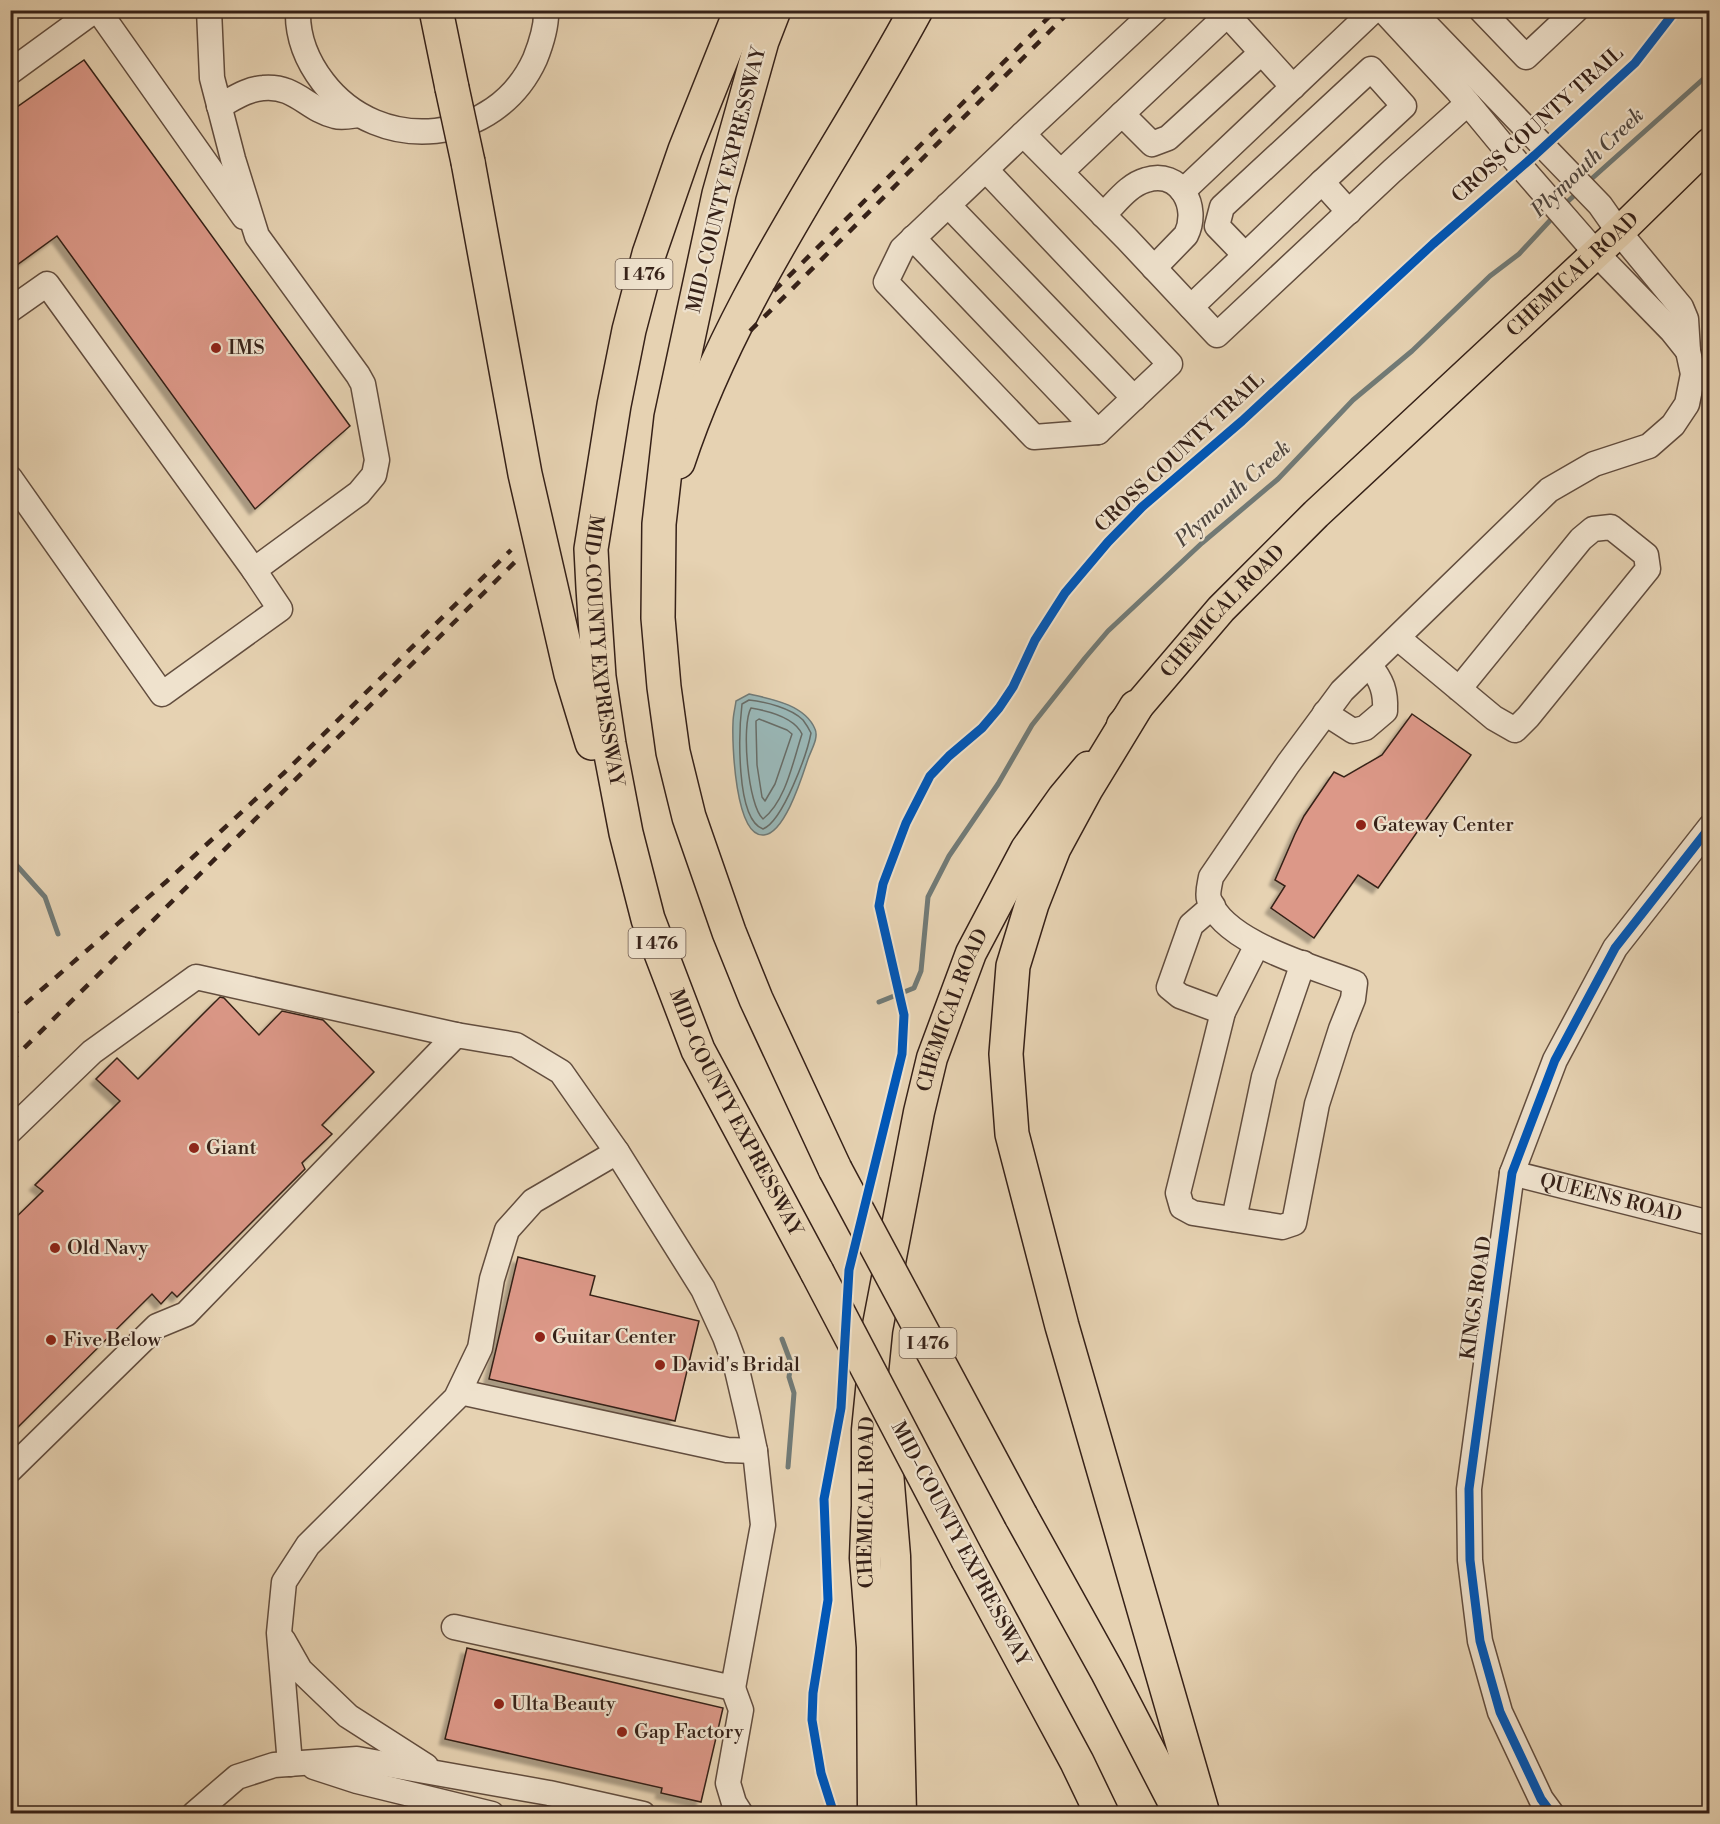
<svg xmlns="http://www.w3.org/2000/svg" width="1720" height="1824" font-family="'Libre Bodoni',serif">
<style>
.water{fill:#99b6b5;stroke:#717a76;stroke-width:1.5}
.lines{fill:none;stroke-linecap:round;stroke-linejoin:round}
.shore{stroke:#686c66;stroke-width:1.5}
.stream{stroke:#717a76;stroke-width:5}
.building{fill:#dc9888;stroke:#362118;stroke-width:1.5;filter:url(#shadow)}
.minor-casing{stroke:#624d3e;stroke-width:27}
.major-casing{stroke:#362118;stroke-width:33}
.highway-casing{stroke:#362118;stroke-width:36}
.minor{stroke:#efe2cd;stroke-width:24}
.major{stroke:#e6d2b2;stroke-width:30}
.highway{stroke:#e6d2b2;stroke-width:33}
.rail{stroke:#362118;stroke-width:4.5;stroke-dasharray:10 10;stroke-linecap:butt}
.highway-bridge-casing{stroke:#362118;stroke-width:36;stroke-linecap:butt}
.highway-bridge{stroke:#e6d2b2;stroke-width:33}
.cycleway-casing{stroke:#efe2cd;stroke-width:13}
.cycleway{stroke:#0057b8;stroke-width:9}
.poi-dot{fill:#8f2418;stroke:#efe2cd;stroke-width:2}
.labels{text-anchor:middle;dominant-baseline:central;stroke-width:4.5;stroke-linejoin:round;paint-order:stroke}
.shield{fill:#efe2cd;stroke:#6e5b4e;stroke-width:1.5}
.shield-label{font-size:18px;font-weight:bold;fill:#362118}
.street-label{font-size:20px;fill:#362118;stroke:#efe2cd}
.poi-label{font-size:20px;fill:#362118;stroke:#efe2cd;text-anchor:start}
.water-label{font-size:21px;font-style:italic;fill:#4f463f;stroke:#efe2cd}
</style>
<defs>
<filter id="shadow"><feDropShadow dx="-5.5" dy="5.5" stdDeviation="1.5" flood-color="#0004"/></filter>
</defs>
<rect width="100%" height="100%" fill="#e6d2b2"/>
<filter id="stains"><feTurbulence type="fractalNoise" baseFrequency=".00333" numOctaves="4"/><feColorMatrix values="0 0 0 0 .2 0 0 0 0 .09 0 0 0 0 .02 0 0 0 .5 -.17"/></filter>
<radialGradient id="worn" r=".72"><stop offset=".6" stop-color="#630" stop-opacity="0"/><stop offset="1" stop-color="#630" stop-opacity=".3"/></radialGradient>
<path class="water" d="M749 694C772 699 805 705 815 729 819 738 811 750 808 759 802 777 785 833 764 835 735 838 732 743 733 723 733 715 735 709 736 701Z"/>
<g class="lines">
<g class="shore">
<path d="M749 700C766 702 791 708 803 720 806 724 809 729 811 733 807 754 783 821 763 829 735 819 739 729 742 704Z"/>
<path d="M751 708C769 711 794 717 802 734 793 761 786 801 763 819 748 806 741 725 751 708Z"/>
<path d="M759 719 787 730 792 734 775 784 765 801 762 797 757 765 756 725V721Z"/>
</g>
<g class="stream">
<path d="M1588 182 1710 73"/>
<path d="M1564 205 1579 191"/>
<path d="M10 858 45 897 58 934"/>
<path d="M879 1002 914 988 921 971 928 897 949 856 998 784 1032 725 1085 658 1108 631 1202 543 1278 479 1353 400 1412 351 1490 276 1519 254 1556 214"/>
<path d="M782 1339 791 1363 789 1377 794 1393 788 1467"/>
</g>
</g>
<g class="building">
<path d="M84 60 350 426 255 509 57 236 10 270V112Z"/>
<path d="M1412 714 1471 755 1378 888 1358 875 1314 938 1271 908 1285 886 1275 880 1295 834 1304 816 1334 772 1344 777 1382 755Z"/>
<path d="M220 997 224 998 259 1035 282 1011 323 1020 374 1072 322 1125 332 1134 302 1163 305 1169 177 1297 172 1292 161 1304 152 1294 10 1435V1223L43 1191 35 1185 120 1101 96 1079 117 1058 138 1079Z"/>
<path d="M518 1257 595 1276 590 1295 699 1321 675 1421 489 1379Z"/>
<path d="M467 1648 723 1708 701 1802 661 1793 662 1788 445 1739Z"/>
</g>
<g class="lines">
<defs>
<g id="minor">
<path d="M98 10 244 217"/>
<path d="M298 10C297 37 307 61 323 82 380 157 496 145 535 59 541 44 547 27 546 10"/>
<path d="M1156 10 1023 134 1127 239 1217 335 1392 171 1468 103"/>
<path d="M1223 10 1293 87"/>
<path d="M1383 10 1457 90 1509 153 1596 253 1672 331 1688 351"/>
<path d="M1481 10 1526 57 1576 10"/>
<path d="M10 72 95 10"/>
<path d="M219 106C233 99 247 89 263 88 296 85 306 109 335 116 342 118 351 116 358 115"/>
<path d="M1122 114 1227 15"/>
<path d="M986 170 1170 364 1098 432 1034 437 886 282 902 249 1023 134"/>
<path d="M1061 172 1122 114 1152 144 1168 138 1261 53"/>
<path d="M1183 191 1374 10"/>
<path d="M948 205 1134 398"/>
<path d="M1103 215C1116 203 1128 185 1146 180 1180 169 1200 207 1186 235L1154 268"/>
<path d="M913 238 1098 432"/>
<path d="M1245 255 1217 226 1222 207 1371 69 1404 106 1322 182"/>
<path d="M1191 307 1322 182 1349 212"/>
<path d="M10 310 47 284 254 570"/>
<path d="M10 478 162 694 280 609 254 570 359 493 374 475 377 460 363 384 358 375 257 236 233 159 212 78 209 10"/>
<path d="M1398 638 1494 718 1515 730 1528 717 1648 569 1646 555 1611 527 1593 529 1581 539 1459 689"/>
<path d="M1325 713 1353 731 1365 728 1385 711C1386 692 1382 680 1369 665"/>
<path d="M1213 906 1191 925 1169 987 1180 996 1223 1012"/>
<path d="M1257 945 1223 1012 1178 1193 1182 1207 1193 1213 1282 1227 1294 1223 1317 1104 1341 1029 1353 999 1355 983C1315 967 1223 943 1209 899 1207 893 1210 883 1211 877L1288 764 1342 691 1549 490 1594 464 1649 446 1673 425 1687 404 1693 374 1688 351 1686 319 1681 307 1619 232 1600 205 1412 10"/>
<path d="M10 1131 92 1052 196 977 456 1035"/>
<path id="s1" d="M1512 1173 1710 1223"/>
<path d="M1234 1219 1264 1077 1303 963"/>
<path d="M460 1392 727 1450 755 1451"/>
<path d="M10 1470 157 1326 186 1314 456 1035 516 1045 561 1072 617 1152 703 1289 725 1337 737 1370 748 1417 755 1451 763 1525 733 1688 454 1627"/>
<path d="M283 1640 300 1670 348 1716 426 1766"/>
<path d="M733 1688 741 1710 728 1783 734 1803 741 1814"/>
<path d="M290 1764 279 1633 284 1582 308 1545 456 1398 480 1348 492 1279 507 1230 533 1201 617 1152"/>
<path d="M314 1767 357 1781 492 1814"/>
<path d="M194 1814 237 1777 274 1765 357 1759 549 1793 643 1814"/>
<path d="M1552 1814 1541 1799 1500 1712 1480 1641 1470 1560 1469 1489 1512 1173 1555 1060 1615 948 1710 827"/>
</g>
<g id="major">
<path id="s2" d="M1122 725 1221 609 1316 514 1619 232 1710 143"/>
<path d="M887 1438V1460L895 1556 901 1814"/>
<path id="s3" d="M873 1814 872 1647 865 1558 867 1506V1430L877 1330 919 1112 932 1058 971 953 1026 849 1063 797 1088 767"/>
</g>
<g id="highway">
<path d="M436 10 452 88"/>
<path id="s4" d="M741 10 685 150 649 254 629 330 614 405 591 549 593 588 599 677 609 744 626 833 648 919 698 1050 817 1272"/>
<path d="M774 10 762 41 719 194 671 418 659 524 658 618 664 687 673 752 689 817 729 932 756 999 835 1169"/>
<path d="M468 162 525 474 571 674 592 743"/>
<path d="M678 462C732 298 835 160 916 10"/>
<path d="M1136 707 1086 789 1054 848 1032 904 1013 966 1006 1054 1012 1134 1062 1326 1203 1814"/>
<path d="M1021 1516 1107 1671 1181 1814"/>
<path d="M968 1560 1077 1762 1102 1814"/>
</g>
</defs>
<use href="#minor" class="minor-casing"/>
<use href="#major" class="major-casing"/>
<use href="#highway" class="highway-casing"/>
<use href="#minor" class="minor"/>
<use href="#major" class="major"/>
<use href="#highway" class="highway"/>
<g class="rail">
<path d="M774 291 1056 10"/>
<path d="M750 331 1071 10"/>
<path d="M10 1017 167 881 285 772 511 550"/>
<path d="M10 1062 517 560"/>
</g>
<defs>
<g id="highway-bridge">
<path d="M452 88 468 162"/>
<path d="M835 1169 1021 1516"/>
<path d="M817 1272 968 1560"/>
</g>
</defs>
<use href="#highway-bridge" class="highway-bridge-casing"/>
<use href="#highway-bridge" class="highway-bridge"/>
<defs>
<g id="cycleway">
<path d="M834 1814 821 1773 812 1720 813 1693 828 1600 824 1499 841 1408 849 1270 902 1054 904 1015 879 906 883 884 906 823 930 776 949 756 982 728 999 708 1013 687 1035 640 1065 593 1108 542 1142 507 1242 421 1433 244 1535 155 1635 63 1676 10"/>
<path d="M1552 1814 1541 1799 1500 1712 1480 1641 1470 1560 1469 1489 1512 1173 1555 1060 1615 948 1710 827"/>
</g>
</defs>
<use href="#cycleway" class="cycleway-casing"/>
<use href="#cycleway" class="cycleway"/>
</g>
<g class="poi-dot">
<circle cx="216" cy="348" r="6"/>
<circle cx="1361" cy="825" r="6"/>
<circle cx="194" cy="1148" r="6"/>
<circle cx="55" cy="1248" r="6"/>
<circle cx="540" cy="1337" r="6"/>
<circle cx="51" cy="1340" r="6"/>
<circle cx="660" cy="1365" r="6"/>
<circle cx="499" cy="1704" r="6"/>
<circle cx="622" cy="1732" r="6"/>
</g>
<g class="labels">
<g class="shield">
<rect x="615.5" y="259" width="57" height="30" rx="4.5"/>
<rect x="628.5" y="928" width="57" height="30" rx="4.5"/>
<rect x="899.5" y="1328" width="57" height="30" rx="4.5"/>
</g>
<g class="shield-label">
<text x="644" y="274">I 476</text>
<text x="657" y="943">I 476</text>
<text x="928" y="1343">I 476</text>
</g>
<g class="street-label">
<text transform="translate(1538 125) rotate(-42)">CROSS COUNTY TRAIL</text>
<text transform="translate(727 180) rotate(-76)">MID-COUNTY EXPRESSWAY</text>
<text stroke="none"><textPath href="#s2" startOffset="638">CHEMICAL ROAD</textPath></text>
<text transform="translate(1180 453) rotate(-43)">CROSS COUNTY TRAIL</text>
<text stroke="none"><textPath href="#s2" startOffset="152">CHEMICAL ROAD</textPath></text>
<text stroke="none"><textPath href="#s4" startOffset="664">MID-COUNTY EXPRESSWAY</textPath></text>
<text stroke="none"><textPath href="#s3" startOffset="814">CHEMICAL ROAD</textPath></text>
<text stroke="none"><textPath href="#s4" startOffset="1150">MID-COUNTY EXPRESSWAY</textPath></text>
<text stroke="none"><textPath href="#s1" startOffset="102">QUEENS ROAD</textPath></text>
<text transform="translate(1477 1298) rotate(-82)">KINGS ROAD</text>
<text stroke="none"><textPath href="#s3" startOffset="312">CHEMICAL ROAD</textPath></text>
<text transform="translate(960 1544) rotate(62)">MID-COUNTY EXPRESSWAY</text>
</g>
<g class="poi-label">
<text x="228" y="348">IMS</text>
<text x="1373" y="825">Gateway Center</text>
<text x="206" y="1148">Giant</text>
<text x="67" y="1248">Old Navy</text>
<text x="552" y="1337">Guitar Center</text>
<text x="63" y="1340">Five Below</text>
<text x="672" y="1365">David's Bridal</text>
<text x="511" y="1704">Ulta Beauty</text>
<text x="634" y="1732">Gap Factory</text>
</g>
<g class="water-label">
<text transform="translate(1588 163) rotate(-44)">Plymouth Creek</text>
<text transform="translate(1233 494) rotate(-42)">Plymouth Creek</text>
</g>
</g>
<rect width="1720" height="1824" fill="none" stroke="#e6d2b2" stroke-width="36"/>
<rect x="12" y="12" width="1696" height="1800" fill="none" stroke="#362118" stroke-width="3"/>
<rect x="18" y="18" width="1684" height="1788" fill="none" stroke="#362118" stroke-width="1.5"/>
<rect width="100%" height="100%" filter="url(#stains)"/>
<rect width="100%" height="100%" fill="url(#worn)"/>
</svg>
